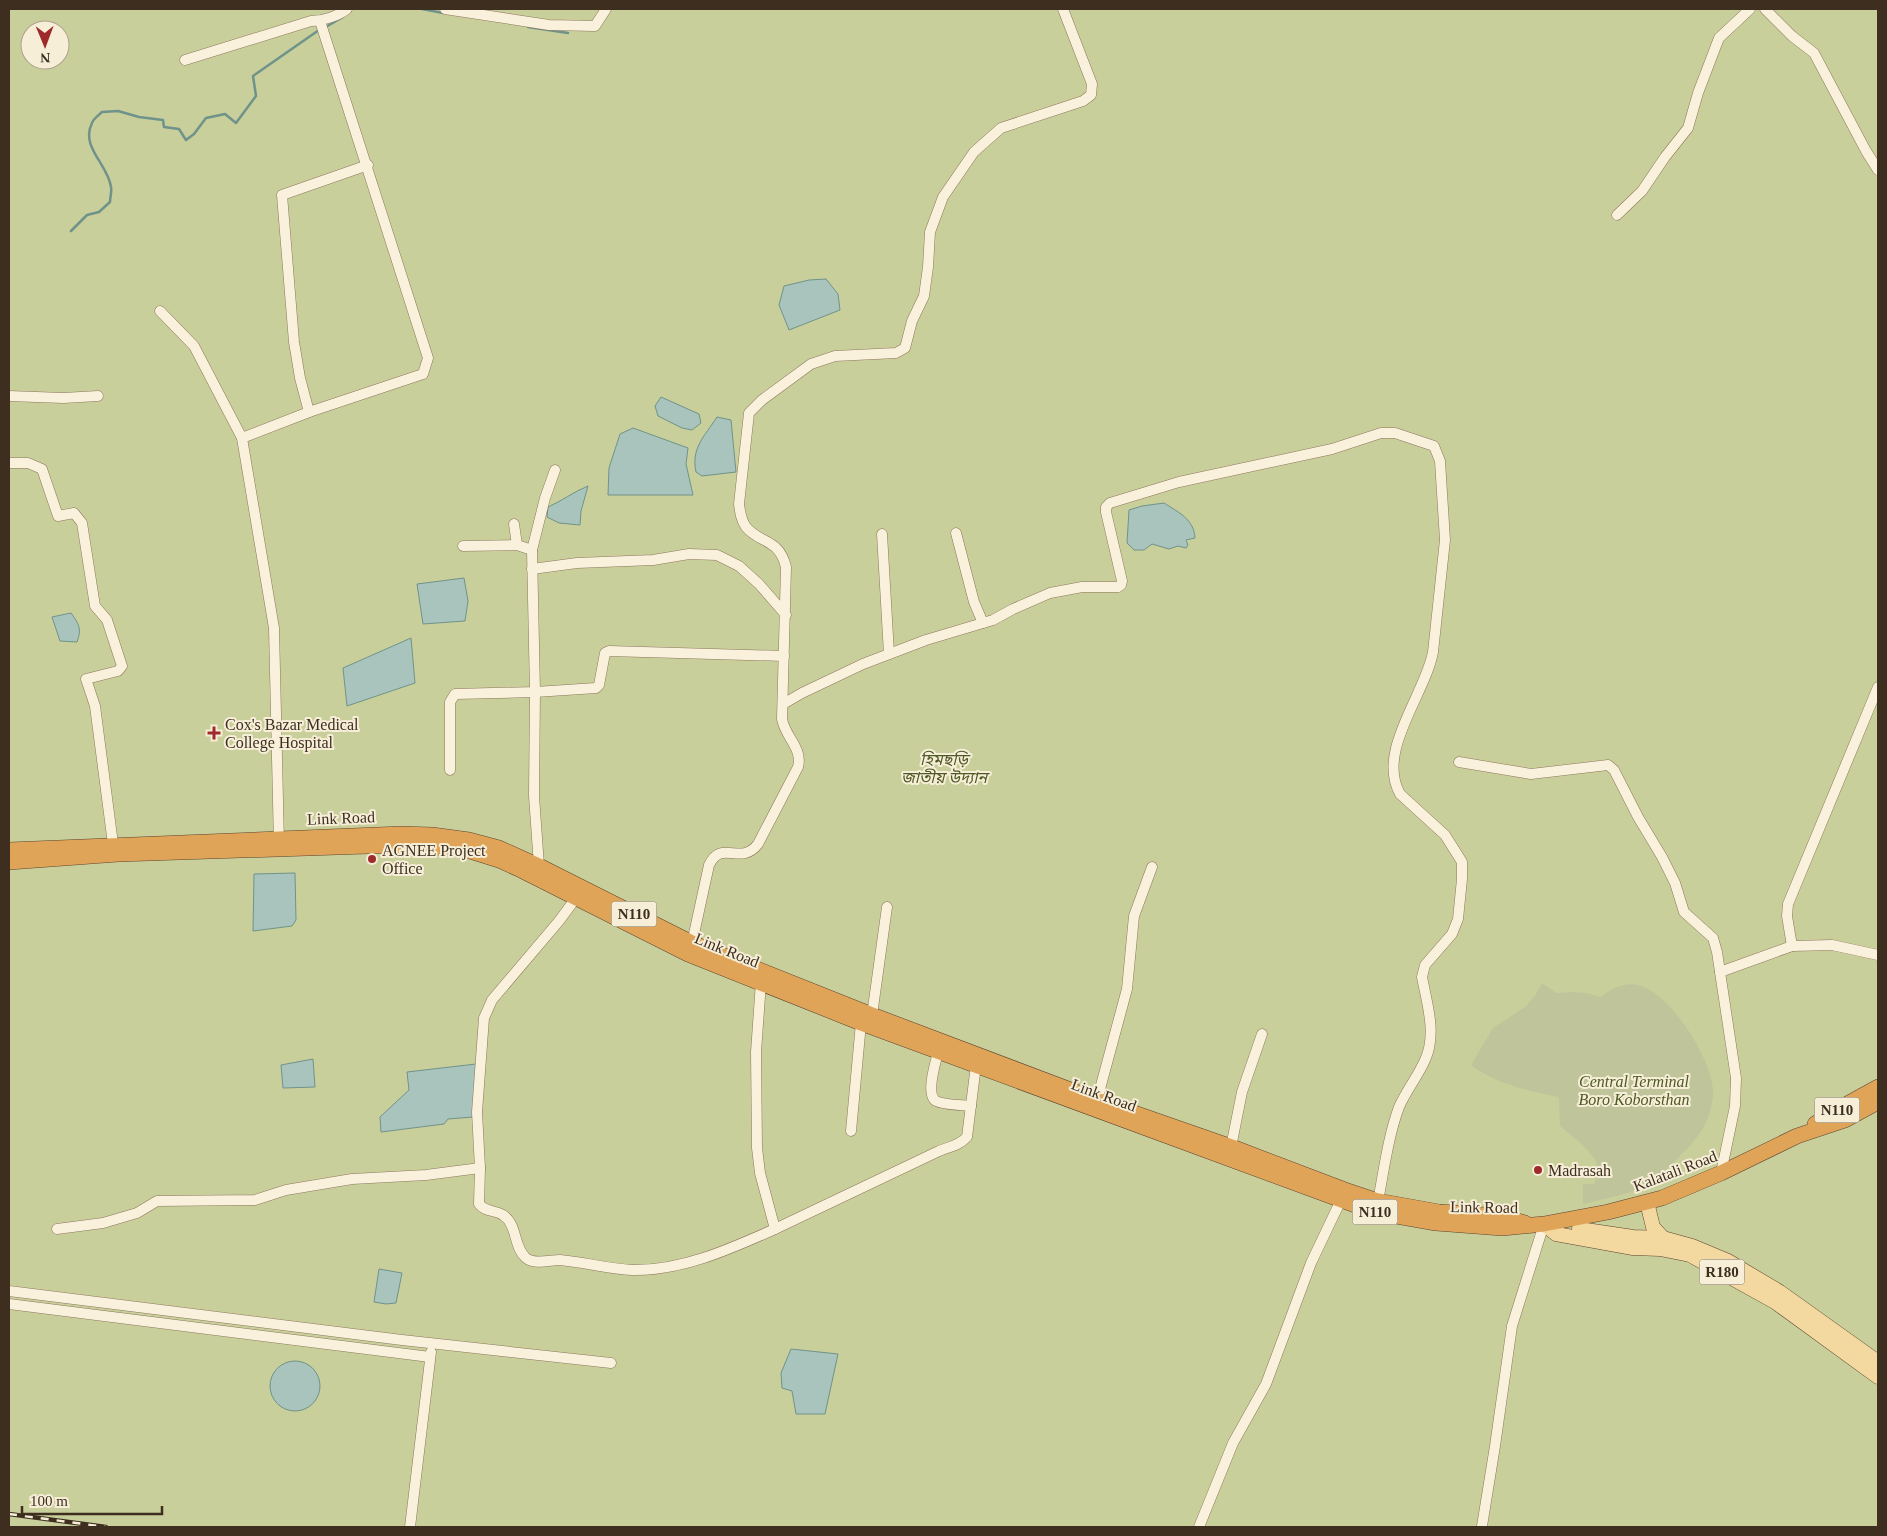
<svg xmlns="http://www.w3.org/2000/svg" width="1887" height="1536" font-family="'Times New Roman','Noto Sans Bengali',serif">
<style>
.green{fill:#c9cf9b;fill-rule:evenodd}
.cemetery{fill:#bfc49a}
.water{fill:#a9c4bc;stroke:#6f938a}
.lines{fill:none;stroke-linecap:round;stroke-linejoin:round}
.stream{stroke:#6f938a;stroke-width:2.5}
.minor-casing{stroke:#8d765c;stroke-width:11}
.major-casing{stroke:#5b4430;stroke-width:15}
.highway-casing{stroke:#5b4430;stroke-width:16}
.minor{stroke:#faf1dc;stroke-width:10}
.major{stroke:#f3d9a0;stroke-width:14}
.highway{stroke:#e0a458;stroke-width:15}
.rail-casing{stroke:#3d2e20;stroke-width:4.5}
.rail{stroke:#f7eed8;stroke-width:2.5;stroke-dasharray:8;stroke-linecap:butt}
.poi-dot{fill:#9e2a2b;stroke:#f7eed8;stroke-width:2}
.labels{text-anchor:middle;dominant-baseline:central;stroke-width:4;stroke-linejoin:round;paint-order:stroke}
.shield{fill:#f7eed8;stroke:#756857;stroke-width:1}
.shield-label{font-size:15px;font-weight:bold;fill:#3d2e20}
.poi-label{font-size:16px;fill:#3d2e20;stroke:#f7eed8;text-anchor:start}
.park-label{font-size:16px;font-style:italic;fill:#4d5a26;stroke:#f7eed8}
.street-label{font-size:16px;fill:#3d2e20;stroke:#f7eed8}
</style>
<rect width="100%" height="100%" fill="#f0e4c8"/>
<path class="green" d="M9 9H1878V1527H9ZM30 30H60V60H30Z"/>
<path class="cemetery" d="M1542 983 1556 993C1572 992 1585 991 1600 997 1612 989 1623 982 1638 985 1671 992 1716 1065 1713 1096 1710 1128 1692 1144 1671 1165 1666 1170 1661 1177 1655 1181 1634 1194 1606 1198 1583 1204V1184H1594C1595 1180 1598 1174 1598 1169 1598 1155 1570 1134 1560 1126L1559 1097C1529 1091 1495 1084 1471 1065L1493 1028 1525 1007 1536 994Z"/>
<g class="water">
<path d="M826 279 838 294 840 310 789 330 779 305 784 286 809 280Z"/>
<path d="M661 397 699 414 701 423 692 430 682 428 658 416 655 406Z"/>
<path d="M717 417 731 420 736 472 702 476 696 472C691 448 704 437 717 417Z"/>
<path d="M633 428 688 448 686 464 693 495H608L609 468 620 434Z"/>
<path d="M588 486 581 511 580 525 559 523 547 517 548 507C562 501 573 492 588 486Z"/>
<path d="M1164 503C1178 512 1194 519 1195 538L1186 540 1188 545 1186 548 1178 546 1169 549 1152 544 1144 550H1134L1127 543 1129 510 1142 506Z"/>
<path d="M464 578 468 601 465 621 423 624 417 584Z"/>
<path d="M71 613C79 624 82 629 77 642L60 641 52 617Z"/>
<path d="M411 638 415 683 347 706 343 668Z"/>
<path d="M295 873 296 920 292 926 253 931 254 874Z"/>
<path d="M313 1059 315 1087 283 1088 281 1065Z"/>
<path d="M476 1064 473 1117 448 1119 444 1124 381 1132 380 1117 409 1090 407 1072Z"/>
<path d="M379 1269 402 1273 396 1303 386 1304 374 1302Z"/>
<path d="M791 1349 838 1354 825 1414H796L792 1391 782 1388 781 1373Z"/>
<circle cx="295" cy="1386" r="25"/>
</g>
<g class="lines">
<g class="stream">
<path d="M422 9 443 13"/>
<path d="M528 27 568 33"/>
<path d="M324 28 343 17"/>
<path d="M71 231 87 215 99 212 110 202C110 198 112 191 111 187 108 164 80 147 92 123 93 119 99 115 102 112L118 111 139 117 163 120 164 127 179 129 186 140 194 134 206 118 225 114 236 123 256 96 253 76 319 30"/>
</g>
<defs>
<g id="minor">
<path d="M445 9 549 25 595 26 606 9"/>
<path d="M1765 9 1792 36 1814 53 1866 151 1878 170"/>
<path d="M185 60 311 21C323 21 338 16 347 9"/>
<path d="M1617 215 1642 191 1665 157 1688 128 1698 93 1719 38 1750 9"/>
<path d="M160 311 194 346 242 438"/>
<path d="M9 396 63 398 98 396"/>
<path d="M309 412 300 378 294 342 282 195 368 165"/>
<path d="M9 463H28L42 469 58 516 74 513 82 523 95 606 107 620 122 666 118 671 86 679 95 706 113 844"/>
<path d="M514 524 517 545"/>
<path d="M956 533 974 602 983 623"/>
<path d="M882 534 889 654"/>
<path d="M463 546 517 545 532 550"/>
<path d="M532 569 577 563 653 560 689 554 717 555 739 566 759 584 786 615"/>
<path d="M783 704 802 693 863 664 926 640 993 620 1013 609 1050 593 1082 587H1118L1121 585 1122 581 1106 512V507L1110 503 1179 482 1332 449 1381 433H1395L1434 446 1440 461 1445 540 1433 652C1425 695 1376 751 1400 794L1445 835 1462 862V879L1458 919 1452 934 1425 965 1422 977C1427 1004 1437 1034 1425 1060 1418 1076 1406 1091 1399 1107 1388 1137 1384 1170 1378 1201"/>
<path d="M1459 762 1531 774 1608 765 1614 770 1638 817 1662 857 1675 883 1684 912 1713 938 1717 952 1736 1078 1735 1106 1721 1173"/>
<path d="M450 770V702L455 694 535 692 596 688 599 685 605 653 609 651 784 656"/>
<path d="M279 844 274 628 242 438 309 412 423 374 428 358 320 21"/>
<path d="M539 866 534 796 535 692 532 550 545 498 555 470"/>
<path d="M579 894 559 921 492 1000 484 1018 477 1112 480 1168 479 1204C485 1212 495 1210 503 1215 518 1225 513 1247 526 1258 534 1265 550 1260 560 1260 584 1262 608 1269 632 1270 682 1271 730 1249 775 1229"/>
<path d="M692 943 709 865C722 838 740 867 758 844L798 767C803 748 785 737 782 719L786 567C779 538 760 544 746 527 741 520 740 512 739 504L749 413 762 400 811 364 835 356 896 353 905 348 912 321 924 296 928 267 930 232 943 197 974 152 1001 128 1083 101 1091 95 1092 84 1063 9"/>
<path d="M1792 946 1787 916 1788 904 1878 687"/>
<path d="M1720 972 1792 946 1832 945 1878 955"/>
<path d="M761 982 756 1052 757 1148 760 1173 775 1229 939 1151C949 1147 960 1145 967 1137L976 1065"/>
<path d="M872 1015 887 907"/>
<path d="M938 1052C936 1062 925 1094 936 1101 943 1105 963 1105 971 1106"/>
<path d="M1097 1100 1127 989 1134 916 1152 867"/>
<path d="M851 1131 861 1023"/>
<path d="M1230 1152 1242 1092 1262 1034"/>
<path d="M57 1229 103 1223 137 1213 157 1201 255 1200 286 1190 352 1179 426 1175 480 1168"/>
<path d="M9 1291 402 1340 611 1363"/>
<path d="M9 1304 430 1357"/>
<path d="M1482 1526 1495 1446 1512 1326 1544 1224"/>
<path d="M410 1527 431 1352"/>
<path d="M1199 1527 1233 1443 1266 1384 1311 1263 1341 1200"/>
</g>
<g id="major">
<path d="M1647 1202 1653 1227 1663 1238"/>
<path d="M1544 1224 1556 1234 1633 1248 1660 1249 1690 1255 1775 1302 1878 1377"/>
<path d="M1579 1229 1633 1237 1663 1238 1692 1246 1728 1261 1780 1292 1878 1362"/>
</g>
<g id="highway">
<path d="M9 850 402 834 432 835 469 840 499 848 539 866 692 943 872 1015 1097 1100 1232 1147 1345 1190 1378 1201 1439 1212 1500 1216 1525 1223"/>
<path d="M9 862 118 854 367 846H425L467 850 499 860 521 870 688 954 861 1023 1374 1212 1436 1223 1502 1228 1544 1224 1608 1212 1662 1198 1721 1173 1797 1136 1845 1120 1878 1102"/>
<path d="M1815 1124 1838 1109 1878 1087"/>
</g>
</defs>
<use href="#minor" class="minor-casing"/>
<use href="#major" class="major-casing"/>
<use href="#highway" class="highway-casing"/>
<use href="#minor" class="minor"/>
<use href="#major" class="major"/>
<use href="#highway" class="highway"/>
<defs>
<path id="rail" d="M9 1514 106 1527"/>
</defs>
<use href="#rail" class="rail-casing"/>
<use href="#rail" class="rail"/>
</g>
<g class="poi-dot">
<path d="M211.5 725.5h5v5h5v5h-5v5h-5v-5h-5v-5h5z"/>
<circle cx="372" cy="859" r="5"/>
<circle cx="1538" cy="1170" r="5"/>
</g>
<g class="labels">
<g class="shield">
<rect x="611.5" y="901.5" width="45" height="25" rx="4"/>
<rect x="1814.5" y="1097.5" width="45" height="25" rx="4"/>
<rect x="1352.5" y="1199.5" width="45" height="25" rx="4"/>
<rect x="1699.5" y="1259.5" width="45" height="25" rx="4"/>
</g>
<g class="shield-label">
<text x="634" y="914">N110</text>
<text x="1837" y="1110">N110</text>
<text x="1375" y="1212">N110</text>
<text x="1722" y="1272">R180</text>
</g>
<g class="poi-label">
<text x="225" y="724">Cox's Bazar Medical<tspan x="225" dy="18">College Hospital</tspan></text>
<text x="382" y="850">AGNEE Project<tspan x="382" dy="18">Office</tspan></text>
<text x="1548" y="1170">Madrasah</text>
</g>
<g class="park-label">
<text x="944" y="759">হিমছড়ি<tspan x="944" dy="18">জাতীয় উদ্যান</tspan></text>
<text x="1634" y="1081">Central Terminal<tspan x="1634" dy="18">Boro Koborsthan</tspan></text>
</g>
<g class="street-label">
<text transform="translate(341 818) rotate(-2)">Link Road</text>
<text transform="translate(727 950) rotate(22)">Link Road</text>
<text transform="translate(1104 1095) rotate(20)">Link Road</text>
<text transform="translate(1675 1171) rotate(-21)">Kalatali Road</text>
<text transform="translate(1484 1207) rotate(1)">Link Road</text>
</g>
</g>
<rect width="1887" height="1536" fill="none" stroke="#3d2e20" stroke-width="20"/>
<g transform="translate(45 45) rotate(179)"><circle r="24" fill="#f7eed8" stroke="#ada18e"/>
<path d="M0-4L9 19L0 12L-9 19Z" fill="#9e2a2b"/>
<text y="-8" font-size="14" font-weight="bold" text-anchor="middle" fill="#3d2e20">N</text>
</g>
<path d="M22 1506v8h140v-8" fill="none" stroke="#3d2e20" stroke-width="2.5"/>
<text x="30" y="1506" font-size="15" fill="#3d2e20" stroke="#f7eed8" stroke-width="4" paint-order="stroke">100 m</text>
</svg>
